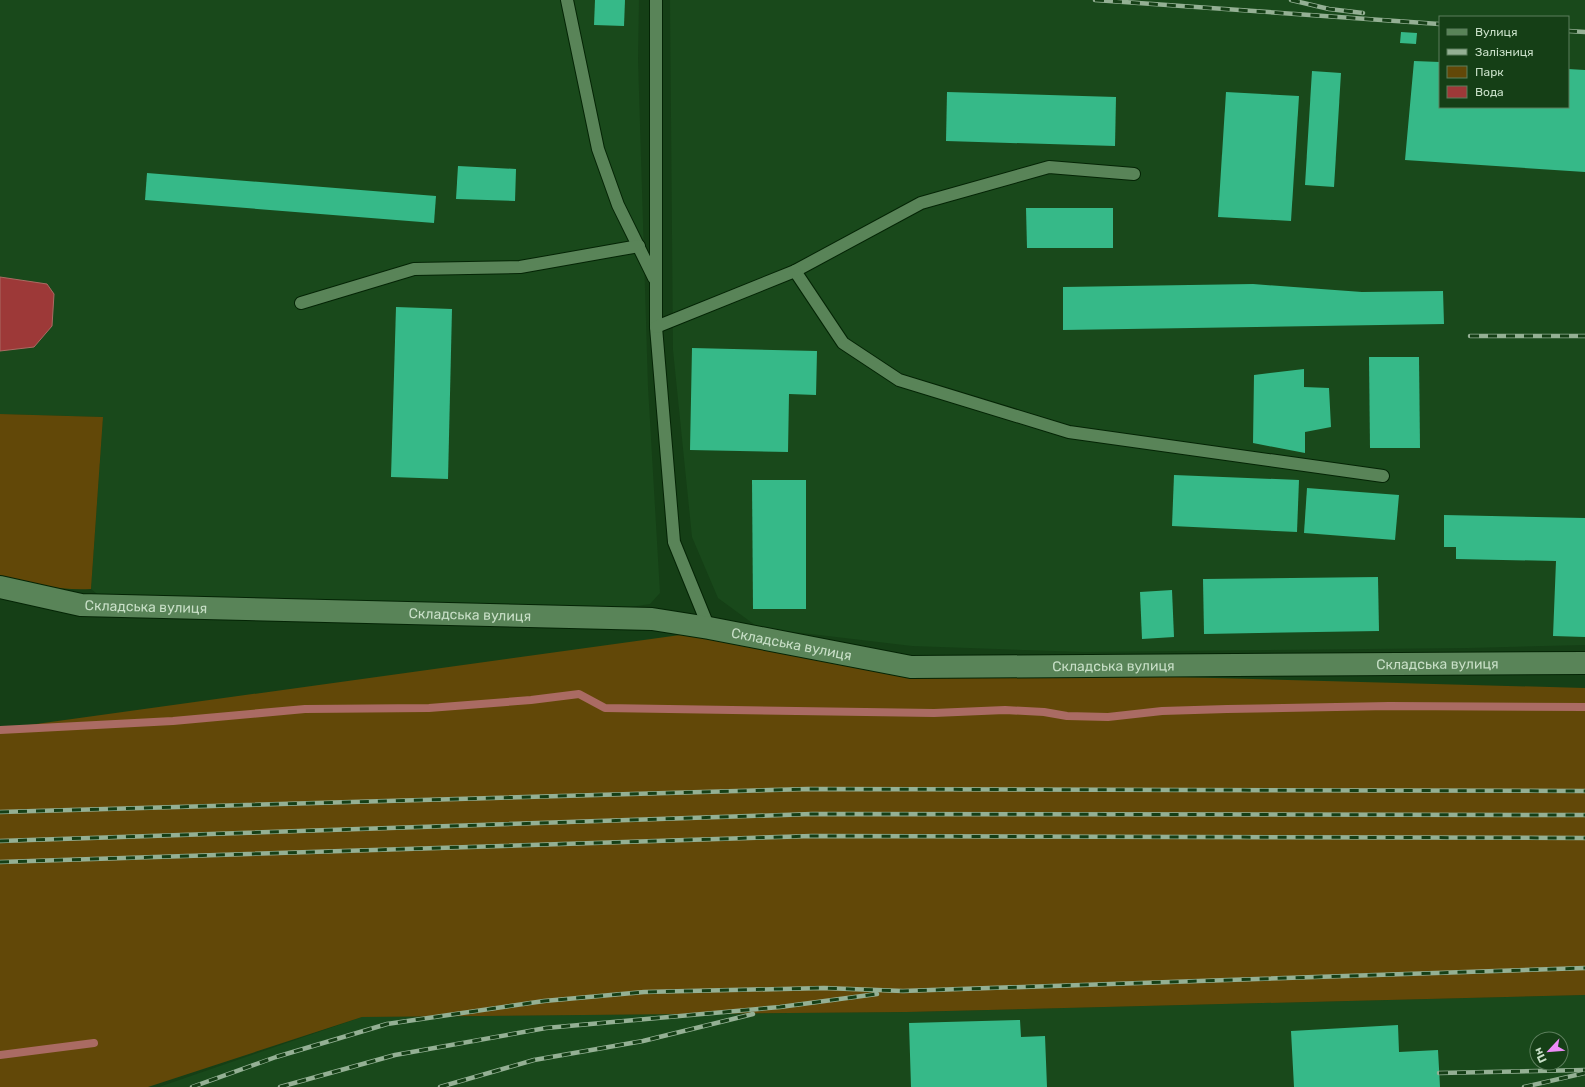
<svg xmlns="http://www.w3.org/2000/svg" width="1585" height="1087" font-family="Rubik,sans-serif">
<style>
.built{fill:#19491b;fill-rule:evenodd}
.green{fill:#624808}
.water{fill:#9d3938;stroke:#aa6b63}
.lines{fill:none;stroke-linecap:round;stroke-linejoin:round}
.stream{stroke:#aa6b63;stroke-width:8}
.building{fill:#36b988}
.service-casing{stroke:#042405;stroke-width:14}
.minor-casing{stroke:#042405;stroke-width:24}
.service{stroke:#598458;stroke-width:12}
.minor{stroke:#598458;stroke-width:22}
.rail-casing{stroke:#94b094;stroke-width:4.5}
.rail{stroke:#153f16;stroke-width:3;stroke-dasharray:9;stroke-linecap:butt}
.labels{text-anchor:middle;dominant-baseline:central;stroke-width:4;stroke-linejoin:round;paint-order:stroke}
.street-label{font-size:14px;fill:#c8dfc7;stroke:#153f16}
</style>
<rect width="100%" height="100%" fill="#153f16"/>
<g class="built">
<path d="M0 0H639L638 59 648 387 660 593 650 604 612 610 101 597 91 589 103 417 0 414Z"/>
<path d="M670 0H1585V645L1469 648 1084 652 912 646 759 628 718 598 692 537 673 350ZM1440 17H1568V107H1440Z"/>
<path d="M1585 995V1087H159L362 1017 907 1012ZM1537 1039H1561V1063H1537Z"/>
</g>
<g class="green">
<path d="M0 414 103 417 91 589C64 591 27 584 0 576Z"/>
<path d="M709 631 913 670 1585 688V995L907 1012 362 1017 148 1087H0V729Z"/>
</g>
<path class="water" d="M0 277 47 284 54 294 52 326 34 347 0 351Z"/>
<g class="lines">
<g class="stream">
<path d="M0 730 173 721 305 709 429 708 531 700 579 694 605 708 934 713 1005 710 1044 712 1067 716 1108 717 1162 711 1227 709 1389 706 1585 707"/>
<path d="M0 1055 94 1043"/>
</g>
</g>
<g class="building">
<path d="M595 0H625L624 26 594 25Z"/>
<path d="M1401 32 1417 33 1416 44 1400 43Z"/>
<path d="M1414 61 1440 62V107H1568V69L1585 70V172L1405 160Z"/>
<path d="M1312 71 1341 73 1334 187 1305 185Z"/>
<path d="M947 92 1116 97 1115 146 946 141Z"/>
<path d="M1226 92 1299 96 1291 221 1218 217Z"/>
<path d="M458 166 516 169 515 201 456 199Z"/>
<path d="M147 173 436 196 434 223 145 200Z"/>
<path d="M1026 208H1113V248H1027Z"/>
<path d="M1253 284 1362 292 1443 291 1444 324 1063 330V287Z"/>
<path d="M396 307 452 309 448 479 391 477Z"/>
<path d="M692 348 817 351 816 395 789 394 788 452 690 450Z"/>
<path d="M1369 357H1419L1420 448H1370Z"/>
<path d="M1304 369V387L1329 388 1331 427 1305 432V453L1253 443 1254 375Z"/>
<path d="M1174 475 1299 480 1297 532 1172 526Z"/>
<path d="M752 480H806V609H753Z"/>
<path d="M1307 488 1399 495 1395 540 1304 533Z"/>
<path d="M1444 515 1585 518V637L1553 636 1556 561 1456 559V547H1444Z"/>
<path d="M1378 577 1379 631 1204 634 1203 579Z"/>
<path d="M1172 590 1174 637 1142 639 1140 592Z"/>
<path d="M1020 1020 1021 1037 1045 1036 1047 1087H911L909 1023Z"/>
<path d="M1398 1025 1399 1052 1438 1050 1440 1087H1294L1291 1031Z"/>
</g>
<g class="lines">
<defs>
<g id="service">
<path d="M567 0 598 149 618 205 654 278"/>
<path d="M656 0V327L674 542 709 628"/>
<path d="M795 271 921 203 1049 167 1134 174"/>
<path d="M301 303 414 269 520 267 639 246"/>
<path d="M656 327 795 271 843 343 899 380 1069 432 1383 476"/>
</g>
<g id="minor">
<path id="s1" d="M0 587 81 605 652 619 709 628 911 667 1585 663"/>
</g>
</defs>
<use href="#service" class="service-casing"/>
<use href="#minor" class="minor-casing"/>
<use href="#service" class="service"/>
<use href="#minor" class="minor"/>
<defs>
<g id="rail">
<path d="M1095 0 1439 24"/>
<path d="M1291 0 1329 9 1363 13"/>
<path d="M1568 31 1585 32"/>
<path d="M1470 336H1585"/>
<path d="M0 812 808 789 1585 791"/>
<path d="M0 841 812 814 1585 815"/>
<path d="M0 862 812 836 1585 838"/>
<path d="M1439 1073 1585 1070"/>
<path d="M192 1087 276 1057 387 1024 544 1001 644 992 824 988 903 991 1585 968"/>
<path d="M280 1087 395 1055 546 1028 780 1007 877 994"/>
<path d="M440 1087 534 1060 643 1041 753 1014"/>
<path d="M1524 1087 1585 1073"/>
</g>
</defs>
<use href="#rail" class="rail-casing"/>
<use href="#rail" class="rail"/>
</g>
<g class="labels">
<g class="street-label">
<text stroke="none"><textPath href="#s1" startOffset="148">Складська вулиця</textPath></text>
<text stroke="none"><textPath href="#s1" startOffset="472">Складська вулиця</textPath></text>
<text stroke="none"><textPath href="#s1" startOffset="796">Складська вулиця</textPath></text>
<text stroke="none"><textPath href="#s1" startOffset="1444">Складська вулиця</textPath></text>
<text stroke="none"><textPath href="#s1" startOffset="1120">Складська вулиця</textPath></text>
</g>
</g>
<rect x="1439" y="16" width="130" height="92" fill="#153f16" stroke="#5d7f5d"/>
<rect x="1447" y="29" width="20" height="6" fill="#598458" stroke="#5d7f5d"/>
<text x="1475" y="36" font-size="12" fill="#c8dfc7">Вулиця</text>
<rect x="1447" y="49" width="20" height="6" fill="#94b094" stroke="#5d7f5d"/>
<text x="1475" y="56" font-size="12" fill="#c8dfc7">Залізниця</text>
<rect x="1447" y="66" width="20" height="12" fill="#624808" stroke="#5d7f5d"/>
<text x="1475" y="76" font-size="12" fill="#c8dfc7">Парк</text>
<rect x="1447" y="86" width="20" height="12" fill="#9d3938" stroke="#5d7f5d"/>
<text x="1475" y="96" font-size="12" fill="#c8dfc7">Вода</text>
<g transform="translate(1549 1051) rotate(244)"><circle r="19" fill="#153f16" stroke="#5d7f5d"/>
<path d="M0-3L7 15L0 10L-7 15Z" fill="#ee8cf8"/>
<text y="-6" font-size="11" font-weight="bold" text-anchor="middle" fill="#c8dfc7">Пн</text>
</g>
</svg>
